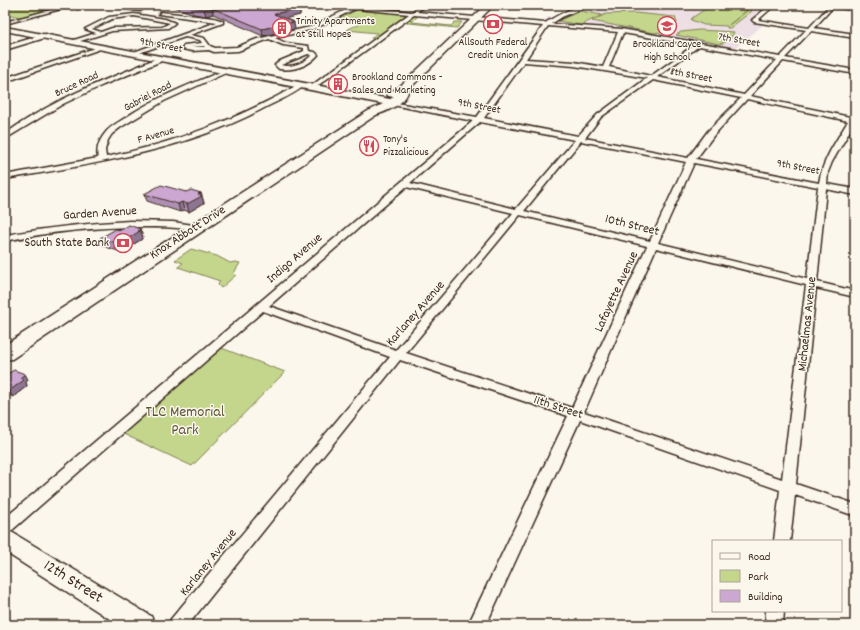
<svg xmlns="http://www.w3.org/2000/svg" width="860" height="630" font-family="Dekko,sans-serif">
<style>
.built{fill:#eddfe4}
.green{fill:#c4d68b;stroke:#808054}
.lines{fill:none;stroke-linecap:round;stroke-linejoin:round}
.stream{stroke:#668594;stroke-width:1.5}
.street-casing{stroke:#3b2a1e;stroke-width:3}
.secondary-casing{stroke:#3b2a1e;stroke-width:3}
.primary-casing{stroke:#3b2a1e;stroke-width:3}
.street{fill:#fbf7ec;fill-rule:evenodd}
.secondary{fill:#fbf7ec;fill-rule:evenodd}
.primary{fill:#fbf7ec;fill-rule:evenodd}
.wall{fill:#af90b4;stroke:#3b2a1e}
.shaded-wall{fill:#8e7592;stroke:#3b2a1e}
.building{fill:#cba7d1;stroke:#3b2a1e}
.labels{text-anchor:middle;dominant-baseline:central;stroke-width:3;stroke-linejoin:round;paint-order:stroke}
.far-poi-label{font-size:11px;fill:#3b2a1e;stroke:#fbf7ec;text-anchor:start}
.far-street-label{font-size:11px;fill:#3b2a1e;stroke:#fbf7ec}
.street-label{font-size:13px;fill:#3b2a1e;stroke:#fbf7ec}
.poi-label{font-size:13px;fill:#3b2a1e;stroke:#fbf7ec;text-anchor:end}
.near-park-label{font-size:16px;fill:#5d5539;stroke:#fbf7ec}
.near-street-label{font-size:16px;fill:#3b2a1e;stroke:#fbf7ec}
</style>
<rect width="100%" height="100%" fill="#fbf7ec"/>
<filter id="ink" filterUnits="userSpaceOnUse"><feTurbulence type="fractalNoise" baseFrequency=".025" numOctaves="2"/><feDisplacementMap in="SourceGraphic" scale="8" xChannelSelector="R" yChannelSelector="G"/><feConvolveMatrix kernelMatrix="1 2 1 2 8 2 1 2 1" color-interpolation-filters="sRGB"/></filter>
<g filter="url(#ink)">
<path class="built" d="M581 5H776L759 19 765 23 734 49 602 28 541 23 548 17H551Z"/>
<g class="green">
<path d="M5 5H67L21 17 5 14Z"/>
<path d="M353 5H368L367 6 380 8 378 9 421 13 412 22 451 26 455 22H462L457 28 400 22 378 38H371L377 33 347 30 354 26H357L366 19 349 18 341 23H328L355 11 358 7Z"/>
<path d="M711 5 747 10 729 25 748 10 745 8 733 5 745 7 752 11 730 28H727V26L704 25 691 20 692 18Z"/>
<path d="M580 11 602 15 581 25 558 21Z"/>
<path d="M635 13 675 17 677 23 663 32 654 33 592 21 606 14Z"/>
<path d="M699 30 734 32C731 39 726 43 719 44L676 35 681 32Z"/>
<path d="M191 249 217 256 230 263 235 262 240 263 234 273 236 275 221 288 218 285 220 281 178 267 183 263 175 260Z"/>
<path d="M216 346 285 372 192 466 117 431Z"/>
</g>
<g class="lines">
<path class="stream" d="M77 10 95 5"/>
<defs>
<g id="street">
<path d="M69 5H76L5 24V22Z"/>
<path d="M114 5 140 9 142 10 140 11 115 7 113 6Z"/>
<path d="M348 5 412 12 421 5H426L417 12 545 23C558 15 575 5 590 5L562 17 551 24 621 29 780 57 806 30 754 22 752 20 770 5H775L758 20 809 28 830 5H835L814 28 855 34V38L811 31 785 58 855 70V74L783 61 750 96 850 117 853 113 855 112V122L832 162 828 172 827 184 855 189V195L826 189 817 282 855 291V297L816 288 796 484 855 504V516L795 495 790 541H774L780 490 580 420 486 625H468L568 416 400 360 188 625H168L171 619 390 357 263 311 10 532 5 534V518L473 121 393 105 390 103 391 102 477 117 543 26 414 15 313 89 310 87 311 86 409 14 366 10 357 8 314 29 275 38 286 43 308 46 309 51 315 52 318 55C308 66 294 71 279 69L275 65 280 61 304 51V48L283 45 269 39 238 51 214 52 209 50 192 51 182 49 184 45 202 43 200 40 185 37 136 54 131 53 217 22 159 14 161 12 214 18 223 21V23L190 35 204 38 210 46 215 48 237 47 257 39 310 27 352 7ZM548 26 618 32 603 67 574 62 526 59ZM623 33 694 45 651 76 609 67ZM204 46 205 47H190ZM699 46 777 60 744 95 657 77ZM308 54 312 55C304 63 292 68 281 65ZM524 62 574 66 647 78 597 115 578 136 484 118ZM653 80 741 98 708 131 688 158 585 138 601 117ZM747 99 848 121C837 140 822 160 819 183L696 159 714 135ZM480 122 575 140 516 209 410 183ZM581 141 686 162 650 241 524 211ZM694 163 818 187 807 279 658 243ZM406 187 513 213 396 350 269 306ZM520 215 647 246 572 408 406 353ZM656 248 806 285 782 479 584 412Z"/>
<path d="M134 14 165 19 175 23 168 28 112 31 74 43 71 41 96 33 85 29 109 17ZM134 16 170 23 162 27 112 28 101 32 92 29 112 19Z"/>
<path d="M46 34 49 36 48 37 5 50V46Z"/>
<path d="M101 46 106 47 5 82V78Z"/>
<path d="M162 57 165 59 164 60 103 85 63 104 5 139V134C41 108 81 89 122 73 135 68 148 61 162 57Z"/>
<path d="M225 70 230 71 164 101 121 127 112 134 108 140 105 150 106 157C178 142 236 120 300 84L305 85C295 94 280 100 268 106 187 150 95 164 5 179V175L98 158C96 149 99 140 106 132 111 126 119 122 125 118 156 97 191 84 225 70Z"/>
<path d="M130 221 173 222 200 226 202 228 197 231C179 227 161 227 142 227 96 227 50 232 5 241V235C46 228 88 223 130 221Z"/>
<path d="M766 611H784L783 625H765Z"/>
</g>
<g id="secondary">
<path d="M827 5 855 6V10L830 7Z"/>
<path d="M5 530 13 533 151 616 155 625H119L5 552Z"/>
</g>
<path id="primary" d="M486 5H494L408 90C408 102 386 112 376 115L12 359 5 360V345L368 111 383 104 5 31V27L390 99 394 97 388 96 387 94 399 87Z"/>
</defs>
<use href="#street" class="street-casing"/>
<use href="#secondary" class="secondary-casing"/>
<use href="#primary" class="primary-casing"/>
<use href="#street" class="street"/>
<use href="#secondary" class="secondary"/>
<use href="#primary" class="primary"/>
</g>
<g class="wall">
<path d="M168 5H237L250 9 300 8V15L285 18 295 29 263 36 213 14 206 16 194 14Z"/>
<path d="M186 192 201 193 204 203 189 212 184 210 180 212 147 201 144 194Z"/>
<path d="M140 229 143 237 142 238V239L121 252 103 246 100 238 121 230Z"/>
<path d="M5 371 9 373 25 374 28 380 26 382 27 386 13 397 9 395 5 398Z"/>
</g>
<g class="shaded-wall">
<path d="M212 8 213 14 206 16 204 9Z"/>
<path d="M300 8V15L275 21 274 14Z"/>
<path d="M294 22 295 29 263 36 262 29Z"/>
<path d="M201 193 204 203 189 212 187 204 198 194Z"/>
<path d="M182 202 184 210 180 212 178 204Z"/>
<path d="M140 229 143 237 142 238V239L121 252 119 244Z"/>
<path d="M25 374 28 380 26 382 27 386 13 397 9 391 20 378Z"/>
<path d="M5 389H6L9 395 5 398Z"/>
</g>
<g class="building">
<path d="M185 5H237L250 9 275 5H289L300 8 274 14 294 22 262 29 212 8 204 9 192 7Z"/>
<path d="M161 185 186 192 191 190 201 193 198 194 202 196 187 204 182 202 178 204 144 194Z"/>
<path d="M129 225 140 229 138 231H140L119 244 100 238 116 229 121 230Z"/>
<path d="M14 370 25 374 20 378 24 380 9 391 6 389H5V371L9 373Z"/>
</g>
</g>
<defs>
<symbol id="bank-ring" viewBox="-11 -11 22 22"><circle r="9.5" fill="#fbf7ec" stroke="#d1495b" stroke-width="1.5"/><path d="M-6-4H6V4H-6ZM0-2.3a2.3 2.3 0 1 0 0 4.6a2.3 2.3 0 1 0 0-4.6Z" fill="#d1495b"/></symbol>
<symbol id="school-ring" viewBox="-11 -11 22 22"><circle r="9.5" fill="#fbf7ec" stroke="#d1495b" stroke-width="1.5"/><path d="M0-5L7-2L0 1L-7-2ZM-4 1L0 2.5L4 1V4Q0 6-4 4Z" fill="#d1495b"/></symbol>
<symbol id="building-ring" viewBox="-11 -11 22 22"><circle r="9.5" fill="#fbf7ec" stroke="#d1495b" stroke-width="1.5"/><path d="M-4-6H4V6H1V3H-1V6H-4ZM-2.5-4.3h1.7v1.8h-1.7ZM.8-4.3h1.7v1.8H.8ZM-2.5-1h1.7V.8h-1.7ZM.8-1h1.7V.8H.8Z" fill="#d1495b"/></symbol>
<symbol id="restaurant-ring" viewBox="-11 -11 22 22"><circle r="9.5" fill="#fbf7ec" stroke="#d1495b" stroke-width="1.5"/><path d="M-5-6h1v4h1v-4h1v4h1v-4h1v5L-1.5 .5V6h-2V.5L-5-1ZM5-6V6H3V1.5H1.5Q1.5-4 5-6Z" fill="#d1495b"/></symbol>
</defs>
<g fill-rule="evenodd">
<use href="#bank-ring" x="482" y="13" width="22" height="22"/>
<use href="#school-ring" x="656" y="15" width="22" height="22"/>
<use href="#building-ring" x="271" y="17" width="22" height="22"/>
<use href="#building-ring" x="327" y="73" width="22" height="22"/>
<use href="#restaurant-ring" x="358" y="135" width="22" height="22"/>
<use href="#bank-ring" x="112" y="232" width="22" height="22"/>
</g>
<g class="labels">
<g class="far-poi-label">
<text x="296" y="22">Trinity Apartments<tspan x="296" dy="13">at Still Hopes</tspan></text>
<text x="493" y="43" text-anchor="middle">AllSouth Federal<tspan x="493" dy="13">Credit Union</tspan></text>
<text x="667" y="45" text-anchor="middle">Brookland Cayce<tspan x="667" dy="13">High School</tspan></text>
<text x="352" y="78">Brookland Commons -<tspan x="352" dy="13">Sales and Marketing</tspan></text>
<text x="383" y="140">Tony's<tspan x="383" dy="13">Pizzalicious</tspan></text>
</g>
<g class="far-street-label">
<text transform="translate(739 41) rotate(10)">7th Street</text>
<text transform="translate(161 46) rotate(11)">9th Street</text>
<text transform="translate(691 76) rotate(11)">8th Street</text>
<text transform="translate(77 85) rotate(-25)">Bruce Road</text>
<text transform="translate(148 97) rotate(-28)">Gabriel Road</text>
<text transform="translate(479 107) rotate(11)">9th Street</text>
<text transform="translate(156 136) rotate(-16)">F Avenue</text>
<text transform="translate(798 168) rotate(11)">9th Street</text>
</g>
<g class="street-label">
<text transform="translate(100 214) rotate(-4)">Garden Avenue</text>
<text transform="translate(632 226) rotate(14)">10th Street</text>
<text transform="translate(188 233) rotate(-33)">Knox Abbott Drive</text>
<text transform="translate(295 259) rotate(-41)">Indigo Avenue</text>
<text transform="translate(617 292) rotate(-65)">Lafayette Avenue</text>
<text transform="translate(416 314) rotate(-49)">Karlaney Avenue</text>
<text transform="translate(808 324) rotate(-84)">Michaelmas Avenue</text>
<text transform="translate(558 408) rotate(18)">11th Street</text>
<text transform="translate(209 563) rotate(-51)">Karlaney Avenue</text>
</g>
<g class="poi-label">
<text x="109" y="243">South State Bank</text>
</g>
<g class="near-park-label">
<text x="185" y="412">TLC Memorial<tspan x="185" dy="18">Park</tspan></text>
</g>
<g class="near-street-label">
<text transform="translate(73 582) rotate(32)">12th Street</text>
</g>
</g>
<rect width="860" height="630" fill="none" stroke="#fbf7ec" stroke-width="20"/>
<rect x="10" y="10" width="840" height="610" fill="none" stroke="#3b2a1e" stroke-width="1.5" filter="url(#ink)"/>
<rect x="712" y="540" width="130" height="72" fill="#fbf7ec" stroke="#aea59a"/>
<rect x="720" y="553" width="20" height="6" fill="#fbf7ec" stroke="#aea59a"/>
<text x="748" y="560" font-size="12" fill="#3b2a1e">Road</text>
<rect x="720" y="570" width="20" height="12" fill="#c4d68b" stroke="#aea59a"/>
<text x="748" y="580" font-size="12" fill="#3b2a1e">Park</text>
<rect x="720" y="590" width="20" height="12" fill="#cba7d1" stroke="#aea59a"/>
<text x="748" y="600" font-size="12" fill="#3b2a1e">Building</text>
</svg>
